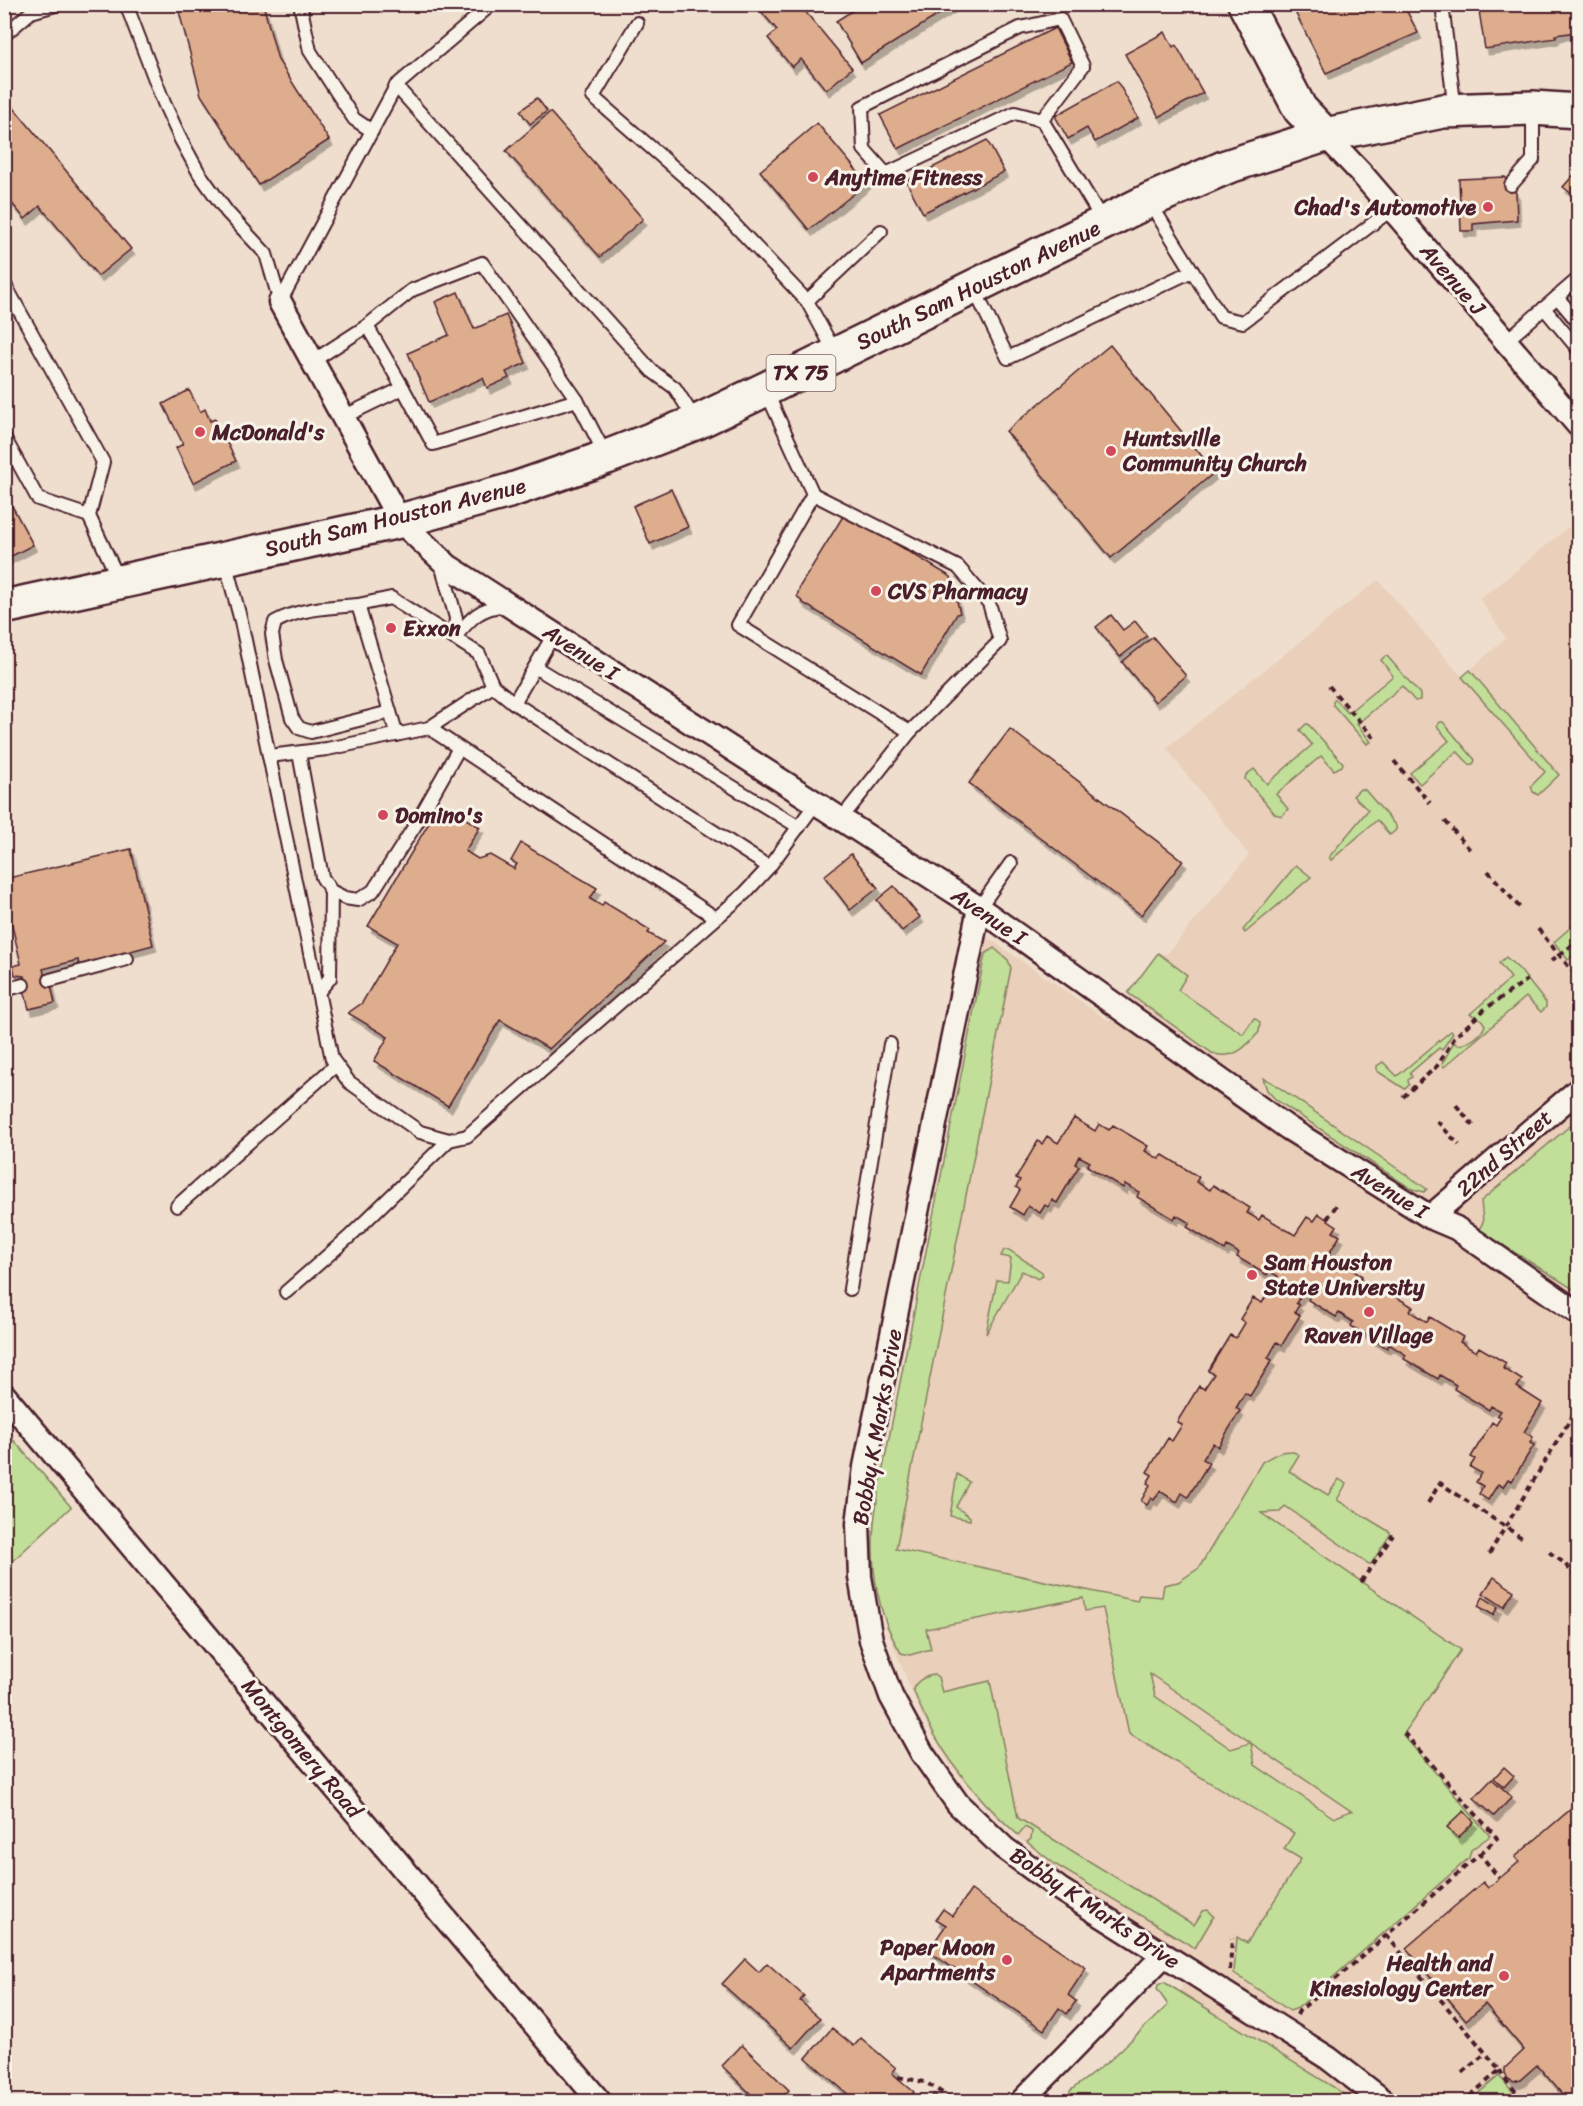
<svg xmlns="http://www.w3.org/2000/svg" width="1583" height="2106" font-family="Sriracha,sans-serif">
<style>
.built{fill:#eacfba}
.green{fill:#c1df98;stroke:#867f62;stroke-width:1.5;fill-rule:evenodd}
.building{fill:#ddad8e;stroke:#4a1f2b;stroke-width:1.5;filter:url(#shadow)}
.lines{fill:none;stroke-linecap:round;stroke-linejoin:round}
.lane-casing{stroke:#4a1f2b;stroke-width:16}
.street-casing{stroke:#4a1f2b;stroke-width:27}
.secondary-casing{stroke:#4a1f2b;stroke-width:38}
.primary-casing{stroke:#4a1f2b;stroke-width:38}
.path{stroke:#4a1f2b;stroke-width:4;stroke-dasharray:6 4.5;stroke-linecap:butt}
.lane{stroke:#f7f3e8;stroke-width:12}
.street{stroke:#f7f3e8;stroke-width:22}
.secondary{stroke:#f7f3e8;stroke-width:33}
.primary{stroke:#f7f3e8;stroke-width:33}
.poi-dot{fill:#d1495b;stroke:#f7f3e8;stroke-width:2}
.labels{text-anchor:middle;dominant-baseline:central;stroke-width:6;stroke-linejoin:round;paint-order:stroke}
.shield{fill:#f7f3e8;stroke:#7e5f64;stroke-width:1.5}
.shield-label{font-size:21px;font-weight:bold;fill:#4a1f2b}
.poi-label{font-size:22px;font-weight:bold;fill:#4a1f2b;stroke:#f7f3e8;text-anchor:start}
.street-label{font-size:22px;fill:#4a1f2b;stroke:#f7f3e8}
</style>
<defs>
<filter id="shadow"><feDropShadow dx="3.5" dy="6" stdDeviation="0" flood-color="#0004"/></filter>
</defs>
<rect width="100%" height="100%" fill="#efdecd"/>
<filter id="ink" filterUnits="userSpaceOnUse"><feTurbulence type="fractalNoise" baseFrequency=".0167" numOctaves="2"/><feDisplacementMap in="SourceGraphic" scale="12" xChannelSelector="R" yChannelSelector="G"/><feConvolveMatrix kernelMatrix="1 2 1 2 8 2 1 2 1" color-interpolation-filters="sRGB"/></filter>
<g filter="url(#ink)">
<path class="built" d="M1578 519V2101H1073L1177 1998 1192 1958 1055 1869 994 1816 950 1765 922 1717 886 1627 876 1570 878 1529 987 937 1109 1021 1158 953 1167 954 1249 855 1166 748 1378 580 1462 677 1506 638 1479 598 1500 584Z"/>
<g class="green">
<path d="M1385 656H1387L1420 694V700L1415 701 1402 686 1357 724 1371 742 1367 744 1333 705V702L1335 699 1348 713 1393 676 1381 660Z"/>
<path d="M1470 670 1559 775 1538 795 1533 792 1531 786 1545 772 1462 677Z"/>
<path d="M1440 722H1443L1475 760 1474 763 1470 765 1457 751 1420 784 1410 773 1449 741 1437 726Z"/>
<path d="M1306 724H1308L1343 763 1342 766 1334 770 1321 756 1276 794 1288 809 1282 816 1275 814 1245 779 1246 775 1254 769 1267 784 1312 745 1300 730Z"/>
<path d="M1360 789 1365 790 1396 826V830L1390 835 1377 820 1331 860 1329 857 1368 810 1353 796Z"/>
<path d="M1296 865 1311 877 1245 933 1243 930Z"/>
<path d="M1578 921V951L1568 960 1554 942Z"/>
<path d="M994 948 1008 960 1011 968 896 1549 1137 1601 1139 1595 1162 1597 1164 1585 1178 1582 1199 1568 1262 1462C1274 1455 1287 1446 1299 1455L1289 1471 1328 1495 1339 1479 1346 1484 1337 1500 1390 1532V1535L1371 1564H1369L1285 1506 1280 1512 1261 1513 1461 1650 1403 1735 1490 1836 1471 1850 1469 1858 1298 2008 1290 2011 1234 1973 1237 1937 1247 1943 1301 1859 1284 1849 1294 1833 1129 1734 1103 1608 1085 1611 1083 1598 926 1629 931 1649 910 1655 901 1653C877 1615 870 1567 874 1523 876 1501 881 1480 885 1458L985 954ZM1150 1674 1250 1742V1743L1231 1749 1155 1696ZM1251 1743 1351 1811H1350L1334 1818 1255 1765Z"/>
<path d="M1158 953 1187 975 1178 990 1243 1034 1254 1018 1260 1022 1259 1032C1246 1047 1233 1061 1212 1053L1128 993Z"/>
<path d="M1506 957 1520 970 1546 1003V1007L1541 1012 1526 997 1444 1067 1442 1064 1454 1042 1457 1045C1468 1044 1482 1036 1485 1025L1481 1019 1470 1014 1511 978 1499 963Z"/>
<path d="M1451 1031 1453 1033 1442 1050 1439 1048 1410 1073 1412 1077 1408 1080 1409 1085 1405 1089 1377 1071V1066L1383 1062 1397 1076Z"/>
<path d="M1263 1078 1271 1082 1427 1189 1424 1192 1410 1188 1276 1100 1267 1090Z"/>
<path d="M1578 1119V1292L1479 1230 1483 1222 1481 1201Z"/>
<path d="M1004 1250H1009L1042 1272 1043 1276 1038 1279 1022 1271 986 1334 997 1280 1008 1281 1011 1258 1001 1256Z"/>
<path d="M4 1429 71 1507 5 1568H4Z"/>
<path d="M957 1474 969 1482 956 1507 970 1517V1520L950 1516Z"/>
<path d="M935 1675 938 1677 942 1692 990 1681 1018 1818 1194 1925 1203 1911 1208 1910 1214 1916 1195 1948 1056 1865 1027 1842 1031 1839 1032 1831 1025 1827 1018 1835C973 1795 934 1745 913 1689 917 1680 925 1676 935 1675Z"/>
<path d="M1164 1982 1335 2088 1353 2101H1068L1070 2091 1109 2061 1168 2005 1157 1989 1158 1985Z"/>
<path d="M1499 2076 1521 2101H1469Z"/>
</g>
<g class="building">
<path d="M177 4H263L278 60 329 140 259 185 201 95Z"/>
<path d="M764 4H799L852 68 826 90 801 59 792 67 768 38 777 30 759 9Z"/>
<path d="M863 4H956L861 63 836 21Z"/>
<path d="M1291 4H1367L1369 11 1384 4H1403L1418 33 1326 73Z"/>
<path d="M1478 4H1571L1576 32 1555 35 1556 38 1485 49Z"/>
<path d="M1055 28 1072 62 898 149 880 115Z"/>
<path d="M1165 32 1173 47 1176 45 1203 93 1159 117 1125 54Z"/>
<path d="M1117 81 1138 118 1095 142 1087 128 1068 139 1055 116Z"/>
<path d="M4 96 131 249 98 276 40 206 25 219 4 194Z"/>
<path d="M537 98 547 111 530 124 520 111Z"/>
<path d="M550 112 643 219 600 257 506 151Z"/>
<path d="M817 123 867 183 809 230 760 171Z"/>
<path d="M987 140 1004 172 923 213 906 181Z"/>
<path d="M1578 170V199L1563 187Z"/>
<path d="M1505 177 1516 193 1517 220 1473 224V231H1461L1459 179Z"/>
<path d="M458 292 474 329 506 315 526 363 506 372 509 378 487 388 483 378 429 402 408 353 449 335 435 302Z"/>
<path d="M1110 345 1215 472 1111 558 1006 431Z"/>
<path d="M189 390 200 412 205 409 210 421 215 419 236 461 193 483 176 448 183 444 163 404Z"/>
<path d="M671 489 688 527 650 544 633 506Z"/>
<path d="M4 491 33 545 4 560Z"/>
<path d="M845 513 951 577 960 613 957 614 921 675 803 603 797 596 800 586Z"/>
<path d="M1111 615 1123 630 1135 621 1147 636 1120 657 1096 627Z"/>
<path d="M1153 637 1186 676 1155 702 1122 662Z"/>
<path d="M1010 729 1183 861 1141 915 969 783Z"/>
<path d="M440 804 480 827 465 851 478 859 490 855 514 869 517 864 511 861 521 843 597 888 590 899 602 906 604 902 650 930 648 933 664 942 549 1049 500 1020 448 1106 374 1061 388 1037 348 1013 362 1003 397 943 368 926Z"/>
<path d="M131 849 153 945 79 965 78 960 43 969 45 977 49 976 55 1003 29 1009 22 982H25L24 976 15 975 13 966 21 964 4 891V879Z"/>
<path d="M851 854 878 888 850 910 824 876Z"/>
<path d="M894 886 920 917 902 931 877 900Z"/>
<path d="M1074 1118 1095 1131 1099 1124 1109 1130 1113 1125 1148 1146 1145 1151 1159 1159 1163 1155 1199 1177 1196 1182 1210 1190 1213 1185 1250 1208 1247 1213 1259 1220 1262 1215 1295 1235 1307 1217 1314 1221 1319 1214 1337 1226 1333 1232 1340 1236 1328 1255 1362 1276 1359 1281 1373 1289 1376 1285 1413 1307 1409 1311 1427 1322 1430 1317 1463 1337 1460 1342 1476 1352 1479 1347 1506 1363 1503 1368 1522 1380 1517 1387 1542 1403 1524 1432 1533 1437 1530 1443 1534 1445 1512 1481 1508 1479 1503 1487 1498 1484 1488 1500 1479 1494 1483 1486 1476 1482 1481 1473 1470 1467 1475 1459 1471 1457 1492 1422 1496 1425 1501 1417 1497 1415 1500 1411 1491 1406 1489 1410 1454 1389 1456 1385 1440 1375 1438 1379 1404 1359 1406 1355 1389 1344 1387 1348 1351 1326 1353 1322 1339 1313 1336 1317 1308 1300 1310 1296 1303 1292 1296 1303 1299 1305 1295 1312 1300 1315 1282 1345 1277 1342 1268 1358 1272 1360 1250 1396 1245 1393 1236 1408 1240 1411 1218 1447 1213 1443 1203 1459 1209 1463 1188 1497 1182 1493 1177 1502 1160 1491 1154 1500 1151 1498 1147 1505 1141 1501 1150 1485 1147 1483 1152 1475 1147 1472 1168 1438 1172 1441 1182 1425 1177 1422 1199 1386 1204 1389 1214 1374 1208 1371 1230 1335 1236 1338 1245 1323 1240 1319 1253 1298 1262 1303 1278 1276 1269 1271 1267 1275 1237 1257 1239 1253 1227 1246 1225 1250 1187 1227 1190 1223 1176 1215 1174 1219 1137 1197 1139 1192 1125 1184 1123 1188 1087 1166 1090 1162 1079 1156 1075 1164 1079 1166 1057 1203 1052 1200 1048 1207 1045 1205 1040 1213 1028 1206 1023 1215 1010 1207 1020 1190 1016 1187 1020 1180 1016 1178 1038 1141 1042 1144 1047 1136 1058 1143Z"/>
<path d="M1494 1577 1514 1591 1504 1607 1483 1593Z"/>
<path d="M1483 1597 1498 1607 1493 1615 1478 1606Z"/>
<path d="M1578 1754V1767L1572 1759Z"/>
<path d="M1504 1767 1514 1776 1504 1787 1494 1778Z"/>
<path d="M1492 1779 1512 1797 1494 1816 1474 1798Z"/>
<path d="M1578 1803V2102H1569L1537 2065 1520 2080 1514 2082 1508 2079 1505 2074V2068L1524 2050 1485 2004 1466 2020 1406 1948 1483 1882 1488 1888 1519 1862 1515 1857Z"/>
<path d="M1464 1811 1474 1822 1458 1838 1447 1827Z"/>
<path d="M971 1890 1086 1968 1068 1995 1076 2001 1067 2014 1059 2008 1044 2030 928 1951 946 1925 936 1919 943 1909 953 1916Z"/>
<path d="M745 1959 759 1972 767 1963 804 1996 800 2001 820 2018 793 2048 722 1984Z"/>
<path d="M832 2028 854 2046 861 2038 896 2068 892 2073 914 2092 906 2102H857L806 2058Z"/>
<path d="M742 2045 789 2090 780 2099 782 2102H759L722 2066Z"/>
<path d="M934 2094 943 2102H927Z"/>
</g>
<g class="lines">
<defs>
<g id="lane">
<path d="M126 4 164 103 181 140 199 173 227 212 266 254 280 302"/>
<path d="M300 4 310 51 354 119 372 131"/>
<path d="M1442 4 1455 111"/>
<path d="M637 23 593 97 710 199 807 301 836 354"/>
<path d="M4 35 31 12 59 4"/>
<path d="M396 86 652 371 675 388 696 421"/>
<path d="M1042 120 1083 66 1060 19 1020 28 862 107 864 149 886 174 1015 113 1042 120 1103 221"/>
<path d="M1511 185 1533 160V109"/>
<path d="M1150 203 1221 317 1243 322 1392 209"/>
<path d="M4 283 103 462 89 516 119 580"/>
<path d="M974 289 1008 358 1192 271"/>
<path d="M1557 297 1578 322"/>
<path d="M807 301 881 231"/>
<path d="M280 302 396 86 492 4"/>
<path d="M1544 308 1578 349"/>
<path d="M367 326 403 388"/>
<path d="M1506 341 1578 279"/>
<path d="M313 361 367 326 412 290 482 263 577 400"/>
<path d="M766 391 813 494 738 625 910 732 1000 641 989 603 958 567 813 494"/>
<path d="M343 417 403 388 433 444 577 400 606 456"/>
<path d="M4 437 38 499 89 516"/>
<path d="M225 561 241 621 332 1059 349 1082 420 1132 449 1140 467 1136 745 893 769 867 816 803"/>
<path d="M441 564 456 618 454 638"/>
<path d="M358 605C330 607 300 608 275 622L272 634 276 660 292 718 299 728 311 732 390 712"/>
<path d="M454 638C471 618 479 608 506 605"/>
<path d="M535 667 799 827"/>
<path d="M514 703 769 867"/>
<path d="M429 728 716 918"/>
<path d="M397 735 358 605 391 598 479 654 493 686"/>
<path d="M299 753 322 877 331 891 345 898 358 900 373 891 416 824 459 748"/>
<path d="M269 756 327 749 429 728 493 686 514 703 554 634"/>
<path d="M841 819 910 732"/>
<path d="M979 908 1011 863"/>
<path d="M50 980 127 959"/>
<path d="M4 990 23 985"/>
<path d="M318 992 330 978 331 891"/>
<path d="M177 1206 336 1065"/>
<path d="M850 1289 890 1044"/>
<path d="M286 1292 349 1237 449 1140"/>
</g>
<g id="street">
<path d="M1325 135 1361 173 1578 425"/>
<path d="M280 302 400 521 448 566 979 908 1288 1128 1430 1217 1456 1228 1578 1313"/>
<path d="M979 908 865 1467 858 1524 860 1577 871 1640 891 1696 922 1753 958 1804 1004 1848 1061 1890 1328 2058 1385 2102"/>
<path d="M1430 1217 1578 1090"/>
<path d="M4 1395 600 2102"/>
<path d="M1021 2102 1164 1955"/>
</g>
<path id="secondary" d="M1245 4 1300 109 1325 135"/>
<path id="primary" d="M4 607 400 521 509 491 607 457 697 422 766 389 1148 201 1226 167 1325 135 1443 111 1533 108 1578 111"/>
</defs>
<use href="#lane" class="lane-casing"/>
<use href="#street" class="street-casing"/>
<use href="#secondary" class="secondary-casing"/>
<use href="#primary" class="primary-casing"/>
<g class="path">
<path d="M1329 686 1374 738"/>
<path d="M1394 761 1430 803"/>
<path d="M1445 821 1472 852"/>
<path d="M1488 871 1521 909"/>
<path d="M1538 929 1578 978"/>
<path d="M1551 961 1578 941"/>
<path d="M1403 1097 1437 1066 1455 1037 1485 1009 1527 980"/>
<path d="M1456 1105 1476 1129"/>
<path d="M1437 1121 1459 1145"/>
<path d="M1327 1219 1338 1203"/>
<path d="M1428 1503 1440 1483 1525 1540"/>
<path d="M1549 1552 1564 1563 1578 1579"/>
<path d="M1489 1554 1578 1407"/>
<path d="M1361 1582 1393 1535"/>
<path d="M1404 1733 1497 1838 1480 1854"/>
<path d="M1386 1935 1500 2070 1463 2102"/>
<path d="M1230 1970 1232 1938"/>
<path d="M1297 2015 1299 2011 1480 1854 1499 1878"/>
<path d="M1500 2070 1503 2077 1525 2102"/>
<path d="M1462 2073 1486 2053"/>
<path d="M898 2077 925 2082 957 2102"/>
</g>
<use href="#lane" class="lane"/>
<use href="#street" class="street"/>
<use href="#secondary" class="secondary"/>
<use href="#primary" class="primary"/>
</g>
</g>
<g class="poi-dot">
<circle cx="813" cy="177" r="6"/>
<circle cx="1488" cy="207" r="6"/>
<circle cx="200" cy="432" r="6"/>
<circle cx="1111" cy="451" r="6"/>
<circle cx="876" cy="591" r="6"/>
<circle cx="391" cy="628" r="6"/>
<circle cx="383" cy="815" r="6"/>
<circle cx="1252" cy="1275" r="6"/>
<circle cx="1369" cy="1312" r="6"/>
<circle cx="1007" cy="1960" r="6"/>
<circle cx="1504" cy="1976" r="6"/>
</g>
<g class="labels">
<rect class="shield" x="766.5" y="355" width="69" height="36" rx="4.5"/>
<g class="shield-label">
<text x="801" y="373">TX 75</text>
</g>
<g class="poi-label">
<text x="825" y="177">Anytime Fitness</text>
<text x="1476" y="207" text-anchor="end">Chad's Automotive</text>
<text x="212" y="432">McDonald's</text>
<text x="1123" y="438">Huntsville<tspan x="1123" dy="25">Community Church</tspan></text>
<text x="888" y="591">CVS Pharmacy</text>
<text x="403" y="628">Exxon</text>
<text x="395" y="815">Domino's</text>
<text x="1264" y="1262">Sam Houston<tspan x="1264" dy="25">State University</tspan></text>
<text x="1369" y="1335" text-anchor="middle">Raven Village</text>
<text x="995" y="1947" text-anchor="end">Paper Moon<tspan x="995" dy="25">Apartments</tspan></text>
<text x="1492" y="1963" text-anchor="end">Health and<tspan x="1492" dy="25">Kinesiology Center</tspan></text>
</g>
<g class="street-label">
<text transform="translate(1453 279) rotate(49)">Avenue J</text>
<text transform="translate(978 285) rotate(-26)">South Sam Houston Avenue</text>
<text transform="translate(395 517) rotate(-14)">South Sam Houston Avenue</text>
<text transform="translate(581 652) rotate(33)">Avenue I</text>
<text transform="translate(989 916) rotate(34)">Avenue I</text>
<text transform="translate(1504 1153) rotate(-41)">22nd Street</text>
<text transform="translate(1390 1191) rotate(32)">Avenue I</text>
<text transform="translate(877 1427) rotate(-80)">Bobby K Marks Drive</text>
<text transform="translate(302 1748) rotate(50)">Montgomery Road</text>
<text transform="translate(1095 1908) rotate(34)">Bobby K Marks Drive</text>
</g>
</g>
<rect width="1583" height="2106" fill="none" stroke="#f7f3e8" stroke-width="24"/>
<rect x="12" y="12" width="1559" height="2082" fill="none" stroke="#4a1f2b" stroke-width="2" filter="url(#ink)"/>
</svg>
